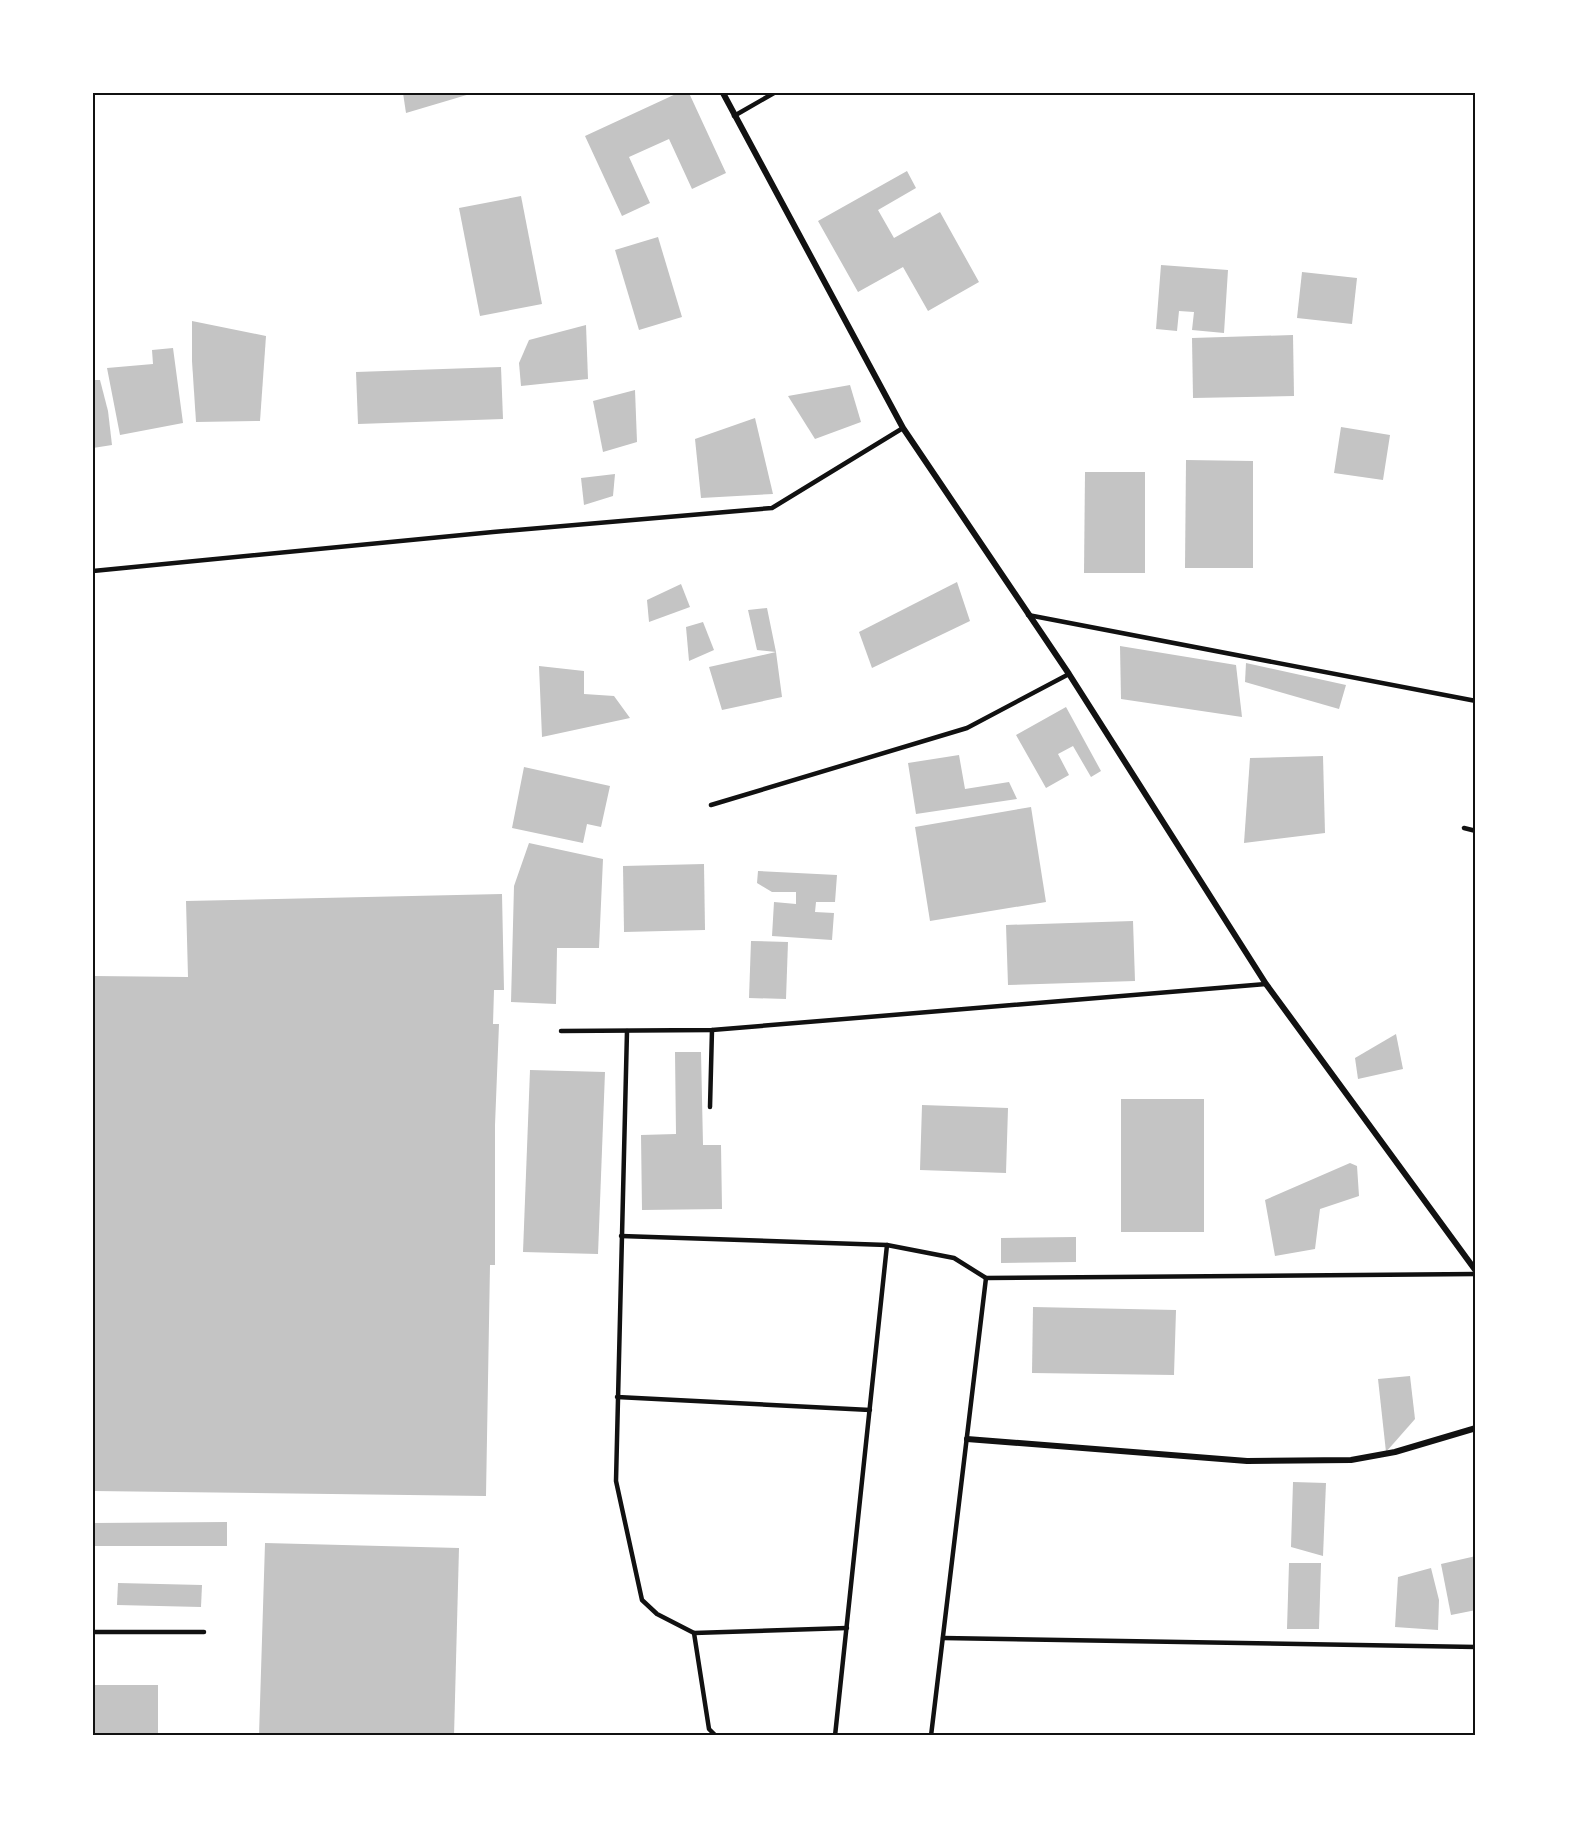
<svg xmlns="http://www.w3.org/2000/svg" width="1569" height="1829" font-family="'Noto Sans',sans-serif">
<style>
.building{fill:#c4c4c4}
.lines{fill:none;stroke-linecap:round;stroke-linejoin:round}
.service{stroke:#111;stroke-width:4.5}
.minor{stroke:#111;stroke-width:6}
.neatline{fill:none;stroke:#111;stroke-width:2}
</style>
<rect width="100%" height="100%" fill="#fff"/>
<g class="building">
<path d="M403 93H470V94L406 113Z"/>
<path d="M678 93H689L726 173 692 189 669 139 629 157 650 203 622 216 585 136Z"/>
<path d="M907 171 916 188 878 210 894 238 940 212 979 282 928 311 903 267 858 292 818 221Z"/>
<path d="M521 196 542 304 480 316 459 208Z"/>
<path d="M658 237 682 317 639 330 615 250Z"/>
<path d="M1161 265 1228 270 1224 333 1192 330 1194 312 1179 311 1177 331 1156 329Z"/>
<path d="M1302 272 1357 278 1352 324 1297 318Z"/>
<path d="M192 321 266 336 260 421 196 422 192 361Z"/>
<path d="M586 325 588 379 521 386 519 363 529 340Z"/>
<path d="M1293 335 1294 396 1193 398 1192 338Z"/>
<path d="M173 348 183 423 120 435 107 368 153 364 152 350Z"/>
<path d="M501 367 503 419 358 424 356 372Z"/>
<path d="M93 380H100L108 411 112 445 93 448Z"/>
<path d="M850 385 861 422 815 439 788 396Z"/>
<path d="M635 390 637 442 603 452 593 401Z"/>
<path d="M755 418 773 494 701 498 695 439Z"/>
<path d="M1341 427 1390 435 1383 480 1334 473Z"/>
<path d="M1186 460 1253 461V568H1185Z"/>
<path d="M1085 472H1145V573H1084Z"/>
<path d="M615 474 613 496 584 505 581 478Z"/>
<path d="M957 582 970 621 872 668 859 632Z"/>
<path d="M681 584 690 607 649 622 647 600Z"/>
<path d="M767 608 776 652 782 697 722 710 709 667 776 652 757 650 748 610Z"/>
<path d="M703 622 714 650 689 661 686 627Z"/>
<path d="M1120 646 1236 665 1242 717 1121 699Z"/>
<path d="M1246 663 1346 685 1339 709 1245 682Z"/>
<path d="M539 666 584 671V694L614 696 630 718 542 737Z"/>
<path d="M1066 707 1101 771 1091 777 1073 746 1058 754 1069 775 1046 788 1016 735Z"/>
<path d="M959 755 965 789 1009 782 1017 799 916 814 908 763Z"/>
<path d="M1323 756 1325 833 1244 843 1250 758Z"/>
<path d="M524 767 610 786 601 827 587 824 583 843 512 828Z"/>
<path d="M1031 807 1046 902 930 921 915 827Z"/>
<path d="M529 843 603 859 599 948H557L556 1004 511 1002 514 886Z"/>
<path d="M704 864 705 930 624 932 623 866Z"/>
<path d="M758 871 837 875 835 902H816L815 912 834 913 832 940 772 936 774 902 796 904V892H772L757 883Z"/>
<path d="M502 894 504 990H494L493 1024H499L495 1125V1265H490L486 1496 93 1491V976L188 977 186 901Z"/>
<path d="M1133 921 1135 981 1008 985 1006 925Z"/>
<path d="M751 941 788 942 786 999 749 998Z"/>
<path d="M1396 1034 1403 1069 1358 1079 1355 1058Z"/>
<path d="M675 1052H701L703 1145H721L722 1209 642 1210 641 1135 676 1134Z"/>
<path d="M530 1070 605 1072 598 1254 523 1252Z"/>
<rect x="1121" y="1099" width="83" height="133"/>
<path d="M922 1105 1008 1108 1006 1173 920 1170Z"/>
<path d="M1350 1163 1357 1166 1359 1196 1320 1209 1315 1249 1275 1256 1265 1200Z"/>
<path d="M1076 1237V1262L1001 1263V1238Z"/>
<path d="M1033 1307 1176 1310 1174 1375 1032 1373Z"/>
<path d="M1410 1376 1415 1419 1386 1452 1378 1379Z"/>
<path d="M1293 1482 1326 1483 1323 1556 1291 1547Z"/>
<path d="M227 1522V1546H93V1523Z"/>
<path d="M265 1543 459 1548 454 1736H259Z"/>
<path d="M1476 1556V1610L1451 1615 1441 1564Z"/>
<path d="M1289 1563H1321L1319 1629H1287Z"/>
<path d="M1431 1568 1439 1600 1438 1630 1395 1627 1398 1577Z"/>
<path d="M118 1583 202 1585 201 1607 117 1605Z"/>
<rect x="93" y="1685" width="65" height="51"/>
</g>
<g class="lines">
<g class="service">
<path d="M734 116 774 93"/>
<path d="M93 571 493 532 772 508 903 428"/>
<path d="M1028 615 1476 701"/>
<path d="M711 805 967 728 1069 674"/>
<path d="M1464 828 1476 831"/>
<path d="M561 1031 712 1030 1266 984"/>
<path d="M627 1031 616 1481 642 1600 657 1614 694 1633 709 1729 716 1736"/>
<path d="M710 1107 712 1030"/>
<path d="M621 1236 887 1245 954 1258 986 1278 1476 1274"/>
<path d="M617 1397 870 1410"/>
<path d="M93 1632H204"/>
<path d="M694 1633 847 1628"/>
<path d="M943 1638 1476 1647"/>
<path d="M835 1736 887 1245"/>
<path d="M931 1736 986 1278"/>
</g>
<g class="minor">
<path d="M723 93 903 428 1069 674 1266 984 1476 1271"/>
<path d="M967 1439 1247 1461 1351 1460 1395 1452 1476 1428"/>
</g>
</g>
<rect width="1569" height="1829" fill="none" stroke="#ffffff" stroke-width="189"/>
<rect x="94" y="94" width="1380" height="1640" class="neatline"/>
</svg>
